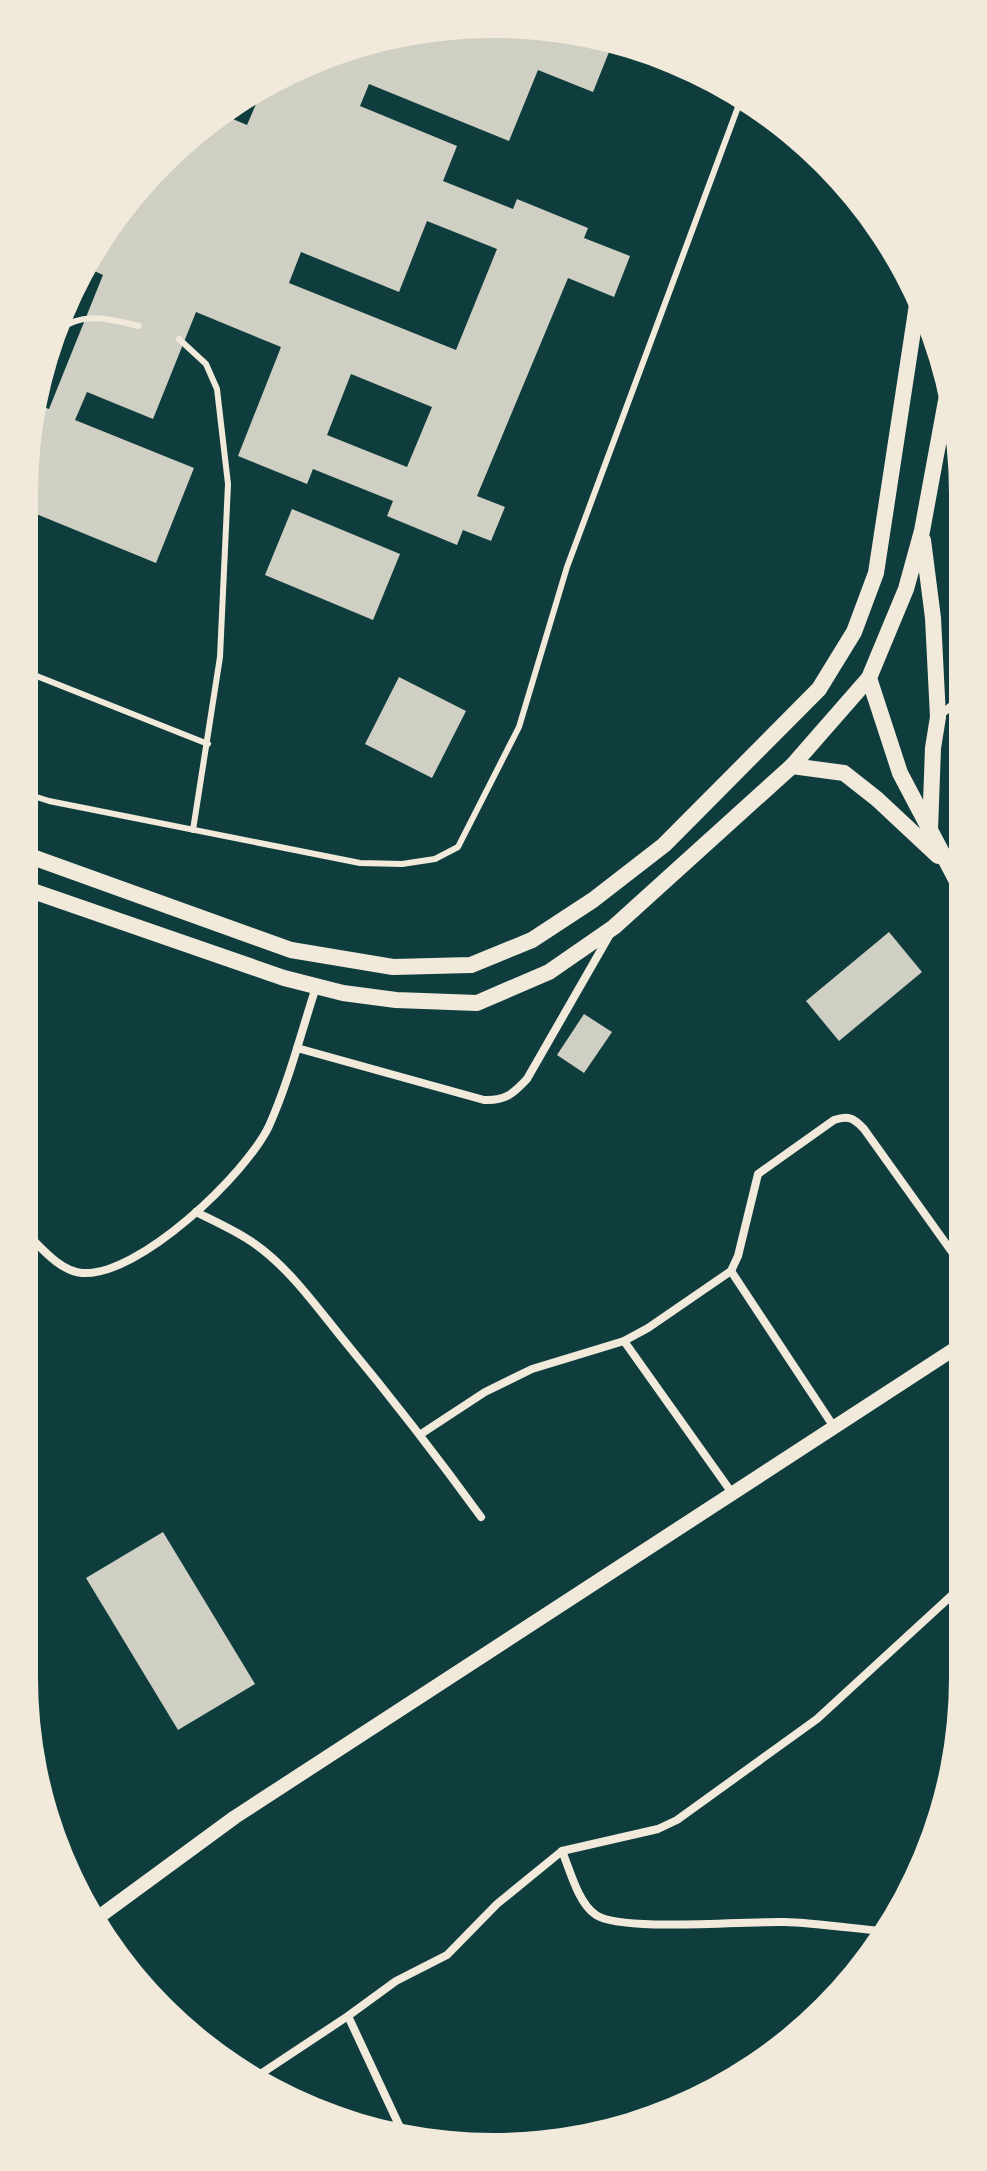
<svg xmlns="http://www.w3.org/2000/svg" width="987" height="2171" font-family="Inter,sans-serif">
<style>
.building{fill:#cfcfc3;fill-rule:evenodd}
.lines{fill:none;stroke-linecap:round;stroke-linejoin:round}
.service{stroke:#f1e9da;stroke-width:6}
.minor{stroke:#f1e9da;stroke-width:8}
.tertiary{stroke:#f1e9da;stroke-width:14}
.secondary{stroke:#f1e9da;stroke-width:16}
</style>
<rect width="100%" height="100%" fill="#0f3d3e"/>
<g class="building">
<path d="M493 24 611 47 593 92 538 70 509 141 369 84 360 106 457 146 443 181 513 209 517 199 588 228 584 238 630 256 614 297 568 278 477 496 505 507 491 541 463 530 457 545 387 516 393 501 313 469 307 484 238 456 281 347 196 312 153 419 87 392 75 420 194 468 156 563 24 509V493L41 406 49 409 103 275 90 269 124 217 129 219 137 198 161 162 228 117 247 125 259 97 313 60ZM427 221 497 249 456 350 289 283 301 252 399 292ZM351 374 432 407 407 467 327 435Z"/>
<path d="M292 509 400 554 373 620 265 575Z"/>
<path d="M399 677 466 711 432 778 365 744Z"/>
<path d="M889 932 922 972 839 1041 806 1001Z"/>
<path d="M584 1014 612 1032 584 1073 557 1055Z"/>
<path d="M163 1532 255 1684 178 1730 86 1578Z"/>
</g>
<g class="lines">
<g class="service">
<path d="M56 331C84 311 108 319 139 326"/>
<path d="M179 339 206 364 217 389 228 484 220 657 193 830"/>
<path d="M24 671 208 744"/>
<path d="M24 793 49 801 360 863 402 864 435 859 458 847 519 727 567 567 741 99"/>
</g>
<g class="minor">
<path d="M939 716 960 699"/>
<path d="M297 1048 484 1100C505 1101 513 1094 527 1079L609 936"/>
<path d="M196 1212C216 1222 237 1231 255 1244 289 1268 316 1306 342 1338 390 1396 436 1455 481 1517"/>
<path d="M24 1231C40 1246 59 1271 82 1273 139 1277 246 1174 269 1126 289 1081 301 1033 316 987"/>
<path d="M731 1271 834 1427"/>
<path d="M624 1341 732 1493"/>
<path d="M421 1434 485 1392 532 1369 624 1341 648 1328 731 1271 738 1256 758 1174 834 1120C848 1115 854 1118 864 1129L962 1266"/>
<path d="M562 1851C570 1870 578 1903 596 1915 621 1932 746 1921 784 1922 816 1923 849 1928 881 1931"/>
<path d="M348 2016 405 2138"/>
<path d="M253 2079 348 2016 396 1981 447 1955 497 1904 562 1851 658 1829 677 1820 817 1719 963 1585"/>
</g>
<path class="tertiary" d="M100 1916 235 1817 962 1344"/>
<g class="secondary">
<path d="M923 540 933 618 938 717 933 748 930 830"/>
<path d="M869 678 900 773 960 887"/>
<path d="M792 766 844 773 877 799 938 856"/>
<path d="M24 854 291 950 393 967 471 965 532 940 593 900 664 845 819 689 854 632 876 573 918 298"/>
<path d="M24 888 284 978 343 993 396 1000 477 1003 549 972 614 927 792 766 869 678 906 589 922 531 948 390"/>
</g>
</g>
<path d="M0 0H987V2171H0ZM493 38H494A455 455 0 0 1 949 493V1678A455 455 0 0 1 494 2133H493A455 455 0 0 1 38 1678V493A455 455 0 0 1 493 38Z" fill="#f1e9da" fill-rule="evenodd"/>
</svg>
